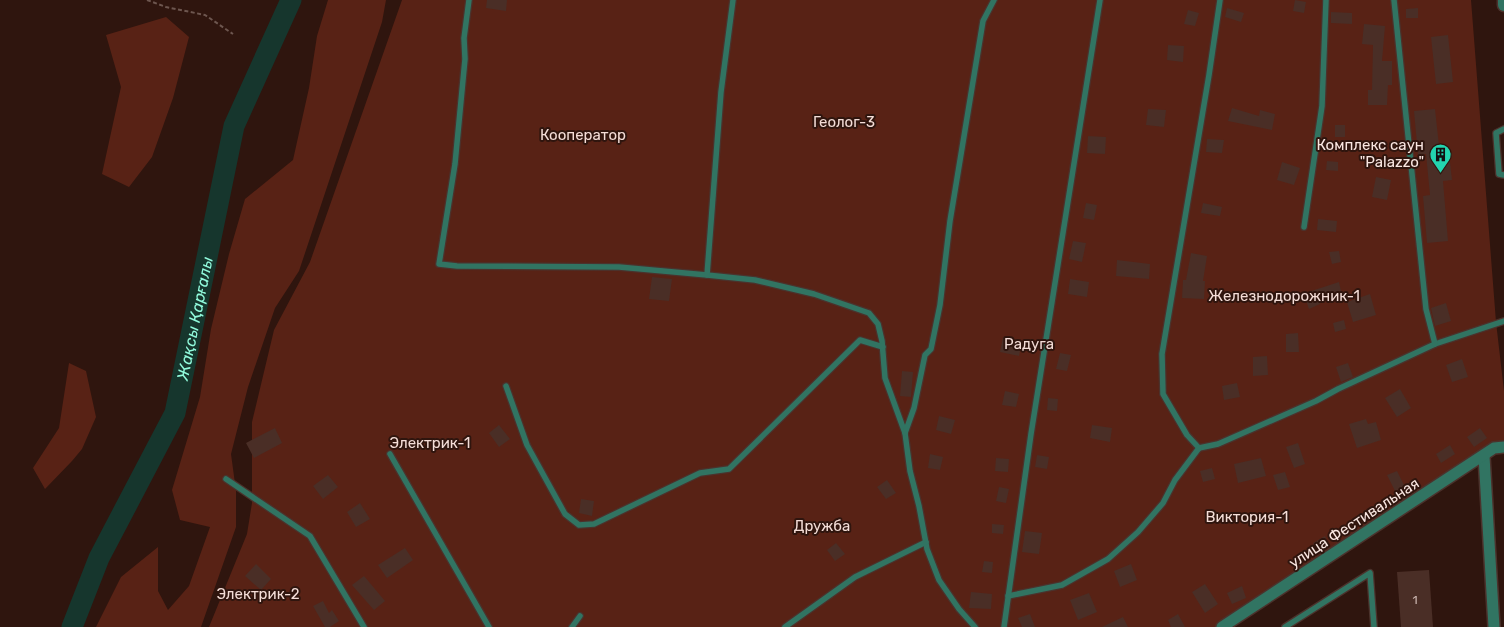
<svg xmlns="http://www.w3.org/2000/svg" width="1504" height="627" font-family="Rubik,sans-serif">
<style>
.green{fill:#582215}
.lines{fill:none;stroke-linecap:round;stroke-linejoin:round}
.river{stroke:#16362d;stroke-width:21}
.building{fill:#4a2e26}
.service-casing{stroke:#4b322c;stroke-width:8}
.minor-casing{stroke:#4b322c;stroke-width:14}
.tertiary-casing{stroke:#4b322c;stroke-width:15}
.path{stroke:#6d564f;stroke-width:2;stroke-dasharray:4 2.5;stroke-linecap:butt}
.service{stroke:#317462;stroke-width:5.5}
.minor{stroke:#317462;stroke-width:11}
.tertiary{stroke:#317462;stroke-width:12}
.labels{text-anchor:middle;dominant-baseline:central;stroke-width:4;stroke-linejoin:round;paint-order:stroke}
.number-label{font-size:12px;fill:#cdb8b2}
.park-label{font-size:15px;fill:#f4ddd7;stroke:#2f150e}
.poi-label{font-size:15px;fill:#f9e6e1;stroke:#2f150e;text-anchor:end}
.street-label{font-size:15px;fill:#f9e6e1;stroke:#2f150e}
.water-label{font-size:16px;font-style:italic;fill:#91fadc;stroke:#2f150e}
</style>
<rect width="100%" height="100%" fill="#2f150e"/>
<g class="green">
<path d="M328 0H386L382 22 299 271 275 308 248 387 231 454 236 491V527L201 627H96L121 577 158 547V591L168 610 189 586 210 527 180 520 172 490 200 397 211 329 229 254 245 199 293 160 309 88 317 36Z"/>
<path d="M402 0H1471L1496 322 1504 391V447L1222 627H209L247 534 252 503V422L274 330 310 262Z"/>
<path d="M166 17 189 37 173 98 152 157 129 187 102 174 121 87 106 35Z"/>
<path d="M69 363 86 371 96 417 82 449 72 461 45 489 33 468 59 428Z"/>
</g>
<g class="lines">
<path class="river" id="s1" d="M72 627 99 558 175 413 234 126 291 0"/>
</g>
<g class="building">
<path d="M487 0H507L506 11 486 8Z"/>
<path d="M1295 0 1306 2 1304 13 1293 11Z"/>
<path d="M1227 8 1244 13 1241 22 1225 17Z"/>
<path d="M1418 8V18H1406V9Z"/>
<path d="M1188 10 1199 13 1195 26 1184 24Z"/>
<path d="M1331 12 1352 13V24L1331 23Z"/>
<path d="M1364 24 1385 26 1382 61H1392V85H1388L1387 105H1368V90H1372L1373 45 1362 44Z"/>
<path d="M1448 35 1453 82 1436 84 1431 37Z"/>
<path d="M1168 45 1184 46 1183 62 1167 60Z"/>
<path d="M1232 108 1259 116 1260 110 1275 114 1272 130 1228 121Z"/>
<path d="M1148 109 1166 110 1164 127 1146 125Z"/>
<path d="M1435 109 1441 164 1450 162 1452 180 1443 181 1448 241 1427 243 1423 196 1430 195 1426 154 1418 155 1414 111Z"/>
<rect x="1335" y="125" width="10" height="12"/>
<path d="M1088 136 1106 137 1105 154 1087 153Z"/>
<path d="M1207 139 1224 140 1222 153 1206 152Z"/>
<path d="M1327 161 1338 162V171L1326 170Z"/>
<path d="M1282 162 1300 168 1294 185 1277 180Z"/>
<path d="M1376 177 1391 180 1387 200 1372 197Z"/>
<path d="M1086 203 1097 205 1094 220 1083 218Z"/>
<path d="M1203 203 1222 207 1220 216 1201 213Z"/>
<path d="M1318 219 1337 221 1336 232 1317 230Z"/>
<path d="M1073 241 1086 243 1082 262 1069 259Z"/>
<path d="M1339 251 1341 262 1332 264 1329 252Z"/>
<path d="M1191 253 1207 256 1203 281H1205L1204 299 1182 298 1183 280H1186Z"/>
<path d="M1117 260 1150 264 1149 279 1116 276Z"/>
<path d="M652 277 672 279 669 301 649 299Z"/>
<path d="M1070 279 1089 282 1087 297 1068 294Z"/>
<path d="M1339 282 1341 291 1317 297 1320 304 1309 309 1306 300 1298 302 1296 296Z"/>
<path d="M1370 294 1376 315 1353 322 1347 302Z"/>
<path d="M1446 303 1451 321 1435 326 1431 308Z"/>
<path d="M1344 320 1346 329 1335 332 1333 323Z"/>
<path d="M1298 333 1299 352H1286V334Z"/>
<path d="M1003 337 1022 341 1019 356 1000 352Z"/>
<path d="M1060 353 1071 355 1067 371 1056 369Z"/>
<path d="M1267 356 1268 375 1253 376V357Z"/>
<path d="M1462 359 1468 377 1452 382 1446 365Z"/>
<path d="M1348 363 1353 377 1341 382 1336 367Z"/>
<path d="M902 371 913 372 911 397 900 396Z"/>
<path d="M1237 383 1240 397 1224 400 1222 386Z"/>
<path d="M1400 389 1411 408 1397 417 1385 398Z"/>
<path d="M1005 391 1019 394 1016 407 1002 405Z"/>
<path d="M1048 398 1058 399 1057 411 1047 410Z"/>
<path d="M939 416 955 420 951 434 936 430Z"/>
<path d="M1366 419 1368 424 1376 422 1381 440 1357 448 1349 424Z"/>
<path d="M499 425 510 439 499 447 489 433Z"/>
<path d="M1092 425 1112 428 1110 442 1090 438Z"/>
<path d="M275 428 282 443 254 458 246 443Z"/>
<path d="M1480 428 1487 438 1474 447 1467 437Z"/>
<path d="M1298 443 1305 464 1294 468 1286 447Z"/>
<path d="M1450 445 1455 454 1441 463 1436 454Z"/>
<path d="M930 454 943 457 940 470 928 468Z"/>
<path d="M1037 455 1049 457 1047 469 1035 467Z"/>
<path d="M996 458 1009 459 1008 472 995 471Z"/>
<path d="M1261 458 1266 476 1238 483 1234 464Z"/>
<path d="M1212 468 1215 479 1203 482 1200 471Z"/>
<path d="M1397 471 1409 495 1400 501 1387 475Z"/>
<path d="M1285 472 1290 487 1278 490 1273 475Z"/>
<path d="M328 475 338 487 323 499 313 486Z"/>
<path d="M887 480 896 493 886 499 877 487Z"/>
<path d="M999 487 1009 489 1006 503 996 501Z"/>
<path d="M581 499 594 501 592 516 579 513Z"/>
<path d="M360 503 370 519 356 527 347 512Z"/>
<path d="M992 524 1004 525 1003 534 992 533Z"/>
<path d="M1025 531 1042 533 1039 554 1022 552Z"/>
<path d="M1325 536 1330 546 1318 553 1313 543Z"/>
<path d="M836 543 845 554 835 561 827 550Z"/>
<path d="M405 548 413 560 387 578 378 565Z"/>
<path d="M984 561 993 562 992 573 982 572Z"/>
<path d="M256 564 271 579 261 590 245 576Z"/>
<path d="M1131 564 1137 580 1120 587 1114 571Z"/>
<path d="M1429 570 1433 627H1401L1397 572Z"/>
<path d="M364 576 385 601 374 610 352 585Z"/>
<path d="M1205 584 1218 604 1205 613 1192 592Z"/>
<path d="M1242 586 1246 598 1232 604 1227 593Z"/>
<path d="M971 592 992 594 991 609 969 608Z"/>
<path d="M1089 593 1097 612 1078 620 1070 600Z"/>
<path d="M323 601 329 613 332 610 339 621 330 627H325L313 606Z"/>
<path d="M1030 614 1035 627H1022L1018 618Z"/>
<path d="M1178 614 1185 627H1171L1168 620Z"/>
<path d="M1123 617 1128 627H1102Z"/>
</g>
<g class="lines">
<defs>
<g id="service">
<path d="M469 0 464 38 465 59 455 164 439 264 457 266 619 267 707 275 755 280 814 294 869 313 878 324 882 341 885 378 905 433 910 471 919 506 927 549 939 580 959 609 975 627"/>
<path d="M1220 0 1209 75 1162 354 1163 394 1187 435 1199 448 1218 444 1316 401 1338 389 1435 344 1504 321"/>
<path d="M1394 0 1426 309 1435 344"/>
<path d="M1504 129 1496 133 1499 174 1504 175"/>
<path d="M1304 227 1322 106 1326 0"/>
<path d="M707 275 721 92 733 0"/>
<path d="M506 386 527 445 565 514 579 525 594 524 700 473 729 469 860 340 883 347"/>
<path d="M905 433 914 408 925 355 931 349 940 305 950 221 983 21 994 0"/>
<path d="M390 454 489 627"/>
<path d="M226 479 310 536 364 627"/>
<path d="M1008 596 1062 585 1108 559 1138 532 1163 503 1175 480 1199 448"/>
<path d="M572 627 580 616"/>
<path d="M785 627 855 577 926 542"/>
<path d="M1004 627 1031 434 1100 0"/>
<path d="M1285 627 1370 573 1374 627"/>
</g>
<g id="minor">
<path d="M1484 456 1494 627"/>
<path d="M1222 627 1494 448 1504 447"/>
</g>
<path id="tertiary" d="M1504 0V5"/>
</defs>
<use href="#service" class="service-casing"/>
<use href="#minor" class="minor-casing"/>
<use href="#tertiary" class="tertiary-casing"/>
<path class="path" d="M147 0 166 7 205 15 233 34"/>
<use href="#service" class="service"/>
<use href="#minor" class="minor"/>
<use href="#tertiary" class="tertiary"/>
</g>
<defs>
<symbol id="building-pin" viewBox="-11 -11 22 30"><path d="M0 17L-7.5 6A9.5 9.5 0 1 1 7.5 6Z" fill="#23d5af" stroke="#2f150e"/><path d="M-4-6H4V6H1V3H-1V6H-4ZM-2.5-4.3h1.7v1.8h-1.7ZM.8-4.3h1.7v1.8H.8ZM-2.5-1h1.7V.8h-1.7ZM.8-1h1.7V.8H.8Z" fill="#111"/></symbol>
</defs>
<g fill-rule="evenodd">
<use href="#building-pin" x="1428" y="142" width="25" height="34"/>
</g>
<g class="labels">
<g class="number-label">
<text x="1415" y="600">1</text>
</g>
<g class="park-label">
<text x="844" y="122">Геолог-3</text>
<text x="583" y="135">Кооператор</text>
<text x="1284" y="296">Железнодорожник-1</text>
<text x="1029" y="344">Радуга</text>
<text x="430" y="443">Электрик-1</text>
<text x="1247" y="517">Виктория-1</text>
<text x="822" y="526">Дружба</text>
<text x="258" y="594">Электрик-2</text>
</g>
<g class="poi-label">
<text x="1424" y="145">Комплекс саун<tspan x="1424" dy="17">"Palazzo"</tspan></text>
</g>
<g class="street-label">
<text transform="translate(1354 523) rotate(-33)">улица Фестивальная</text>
</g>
<g class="water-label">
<text stroke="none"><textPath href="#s1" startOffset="334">Жақсы Қарғалы</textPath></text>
</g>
</g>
</svg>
